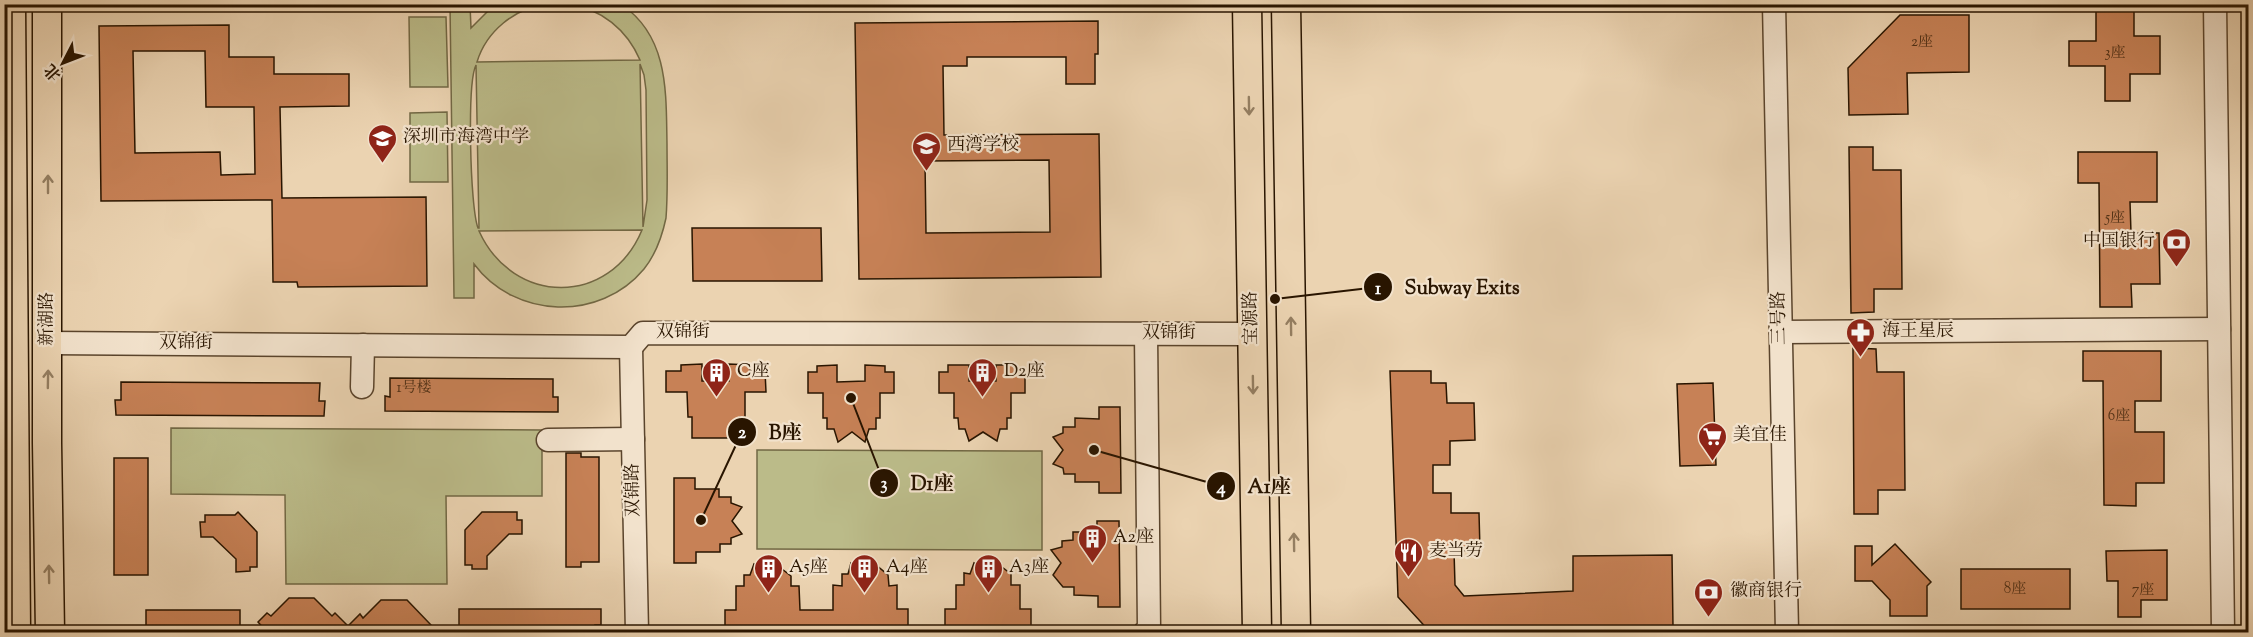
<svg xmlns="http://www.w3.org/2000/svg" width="2253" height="637" font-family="'Sorts Mill Goudy','Noto Serif SC',serif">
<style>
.green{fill:#bbbb89;stroke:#726844;stroke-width:1.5;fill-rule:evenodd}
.building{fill:#c78156;stroke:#291500;stroke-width:1.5;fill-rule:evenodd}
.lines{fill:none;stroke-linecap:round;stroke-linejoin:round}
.minor-casing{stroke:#5a442c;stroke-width:25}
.major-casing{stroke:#291500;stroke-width:31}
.minor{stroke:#f2e2cc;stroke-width:22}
.major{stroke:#ebd3b1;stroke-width:28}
.oneway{stroke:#947e61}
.labels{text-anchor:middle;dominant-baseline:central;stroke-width:4.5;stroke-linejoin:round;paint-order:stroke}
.number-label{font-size:15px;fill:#503016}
.poi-label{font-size:18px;fill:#291500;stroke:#f2e2cc;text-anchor:start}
.street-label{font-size:18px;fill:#291500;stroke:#f2e2cc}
.leader{fill:none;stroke:#291500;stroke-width:2}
.callout-dot{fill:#291500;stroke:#f2e2cc;stroke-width:2}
.mark-label{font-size:18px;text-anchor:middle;font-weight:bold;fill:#fff}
.callout-label{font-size:20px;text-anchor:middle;font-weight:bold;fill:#291500;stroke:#f2e2cc;stroke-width:4.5;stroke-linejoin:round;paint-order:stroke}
</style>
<rect width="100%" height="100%" fill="#ebd3b1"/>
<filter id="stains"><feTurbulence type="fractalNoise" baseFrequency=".00333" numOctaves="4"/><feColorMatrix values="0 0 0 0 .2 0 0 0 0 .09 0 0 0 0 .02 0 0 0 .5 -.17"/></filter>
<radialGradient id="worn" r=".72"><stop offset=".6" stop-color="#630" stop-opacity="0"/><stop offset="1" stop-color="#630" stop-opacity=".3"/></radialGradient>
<g class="green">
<path d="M450 5H470L471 28 494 5H547C515 7 486 32 477 62L640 60C627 30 601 8 569 5H622C669 37 666 93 667 144 667 169 668 193 666 218 662 237 656 254 644 269 600 322 515 319 474 264V298H454ZM640 64 644 75 646 90 647 200 643 227ZM476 65 479 228H478C470 207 467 83 476 65ZM642 230C610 307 513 306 479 231Z"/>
<path d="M409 17H446L448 87H410Z"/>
<path d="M447 112 448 182H410V113Z"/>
<path d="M171 428 542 430V496H446L447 584H286L285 495 171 494Z"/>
<path d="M757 450 1042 451V550L757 549Z"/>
</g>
<g class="building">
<path d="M2096 10H2134V36H2160V74H2130V101H2105V66H2069V41H2096Z"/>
<path d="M1900 15H1969V72L1907 73 1908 114 1849 115 1848 68Z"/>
<path d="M1098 21V54H1095V84H1066V57H967V66H943L944 135 1099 134 1101 277 859 279 855 23ZM1049 160 1050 232 926 233 925 161Z"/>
<path d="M229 25V57H274V74H349V106L280 107 282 198 426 197 427 286 298 287 297 282H273L272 200 101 201 99 26ZM133 51H205L206 107H254L255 174 221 175 220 152 135 153Z"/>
<path d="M1849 147H1873V170H1901L1902 289H1874V312L1851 313Z"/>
<path d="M2078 152H2157V202H2130L2131 233H2159L2160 284H2131L2132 307H2100L2099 183H2078Z"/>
<path d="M692 228H821L822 281H693Z"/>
<path d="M1853 348 1876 349 1877 372H1904L1905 490H1878V514H1854Z"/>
<path d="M2083 351H2161V401H2135V432H2164V483H2136V506L2104 505 2103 381H2083Z"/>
<path d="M702 364V381H729V364L750 365V371H765L766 392H745V417H740L741 438H692V417H688L687 392H666V371H681V365Z"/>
<path d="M837 365V382L865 381V365L885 366V372H894V393H880V418H876V429H869L865 442 852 432 838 442 834 429H827V418H823V393H808V372H817V366Z"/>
<path d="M948 365H969V381H996V365H1017V372H1025V393H1011V418H1007V429H1000L997 441 983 432 969 441 965 429H959L958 418H954V393H939V372H948Z"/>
<path d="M1390 371H1431V383H1446L1447 403H1474L1475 440 1450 441V465H1433V493H1451V513H1479L1480 550 1454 551 1455 585 1464 596 1573 591V556L1672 555 1673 627 1431 633 1398 597Z"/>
<path d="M390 378 553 379V397H558V412L385 411V396L390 397Z"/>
<path d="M121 382 320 383 319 401H325L324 416 116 415 115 400H121Z"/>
<path d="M1713 383 1716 465 1680 466 1677 384Z"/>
<path d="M1099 407H1120L1121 493H1099V482H1075V474H1064L1063 468 1053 464 1063 450 1053 437 1063 433V427H1075V418L1099 419Z"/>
<path d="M566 453H581V457H599V562H581V567H566Z"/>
<rect x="114" y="458" width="34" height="117"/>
<path d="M674 478H695V489H719V497H731V503L742 507 732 521 742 534 731 538V544H720V552H696V563H674Z"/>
<path d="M238 512 257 532V567H250V571L236 572V559L213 537H201L200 522H205V515H235Z"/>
<path d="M482 512H517V520H522V534H509L487 556V569H472V565H465V530Z"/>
<path d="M1097 521H1119L1120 607H1098V596L1074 595V587H1063L1053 575 1061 563 1051 550 1062 547V541L1073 540V532H1097Z"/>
<path d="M1895 544 1931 582 1927 586V616H1890V600L1872 581H1855V546H1872V565Z"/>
<path d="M2167 550V600H2141V617H2118V581H2107L2106 551Z"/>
<path d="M851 563 865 573 876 565 888 575 889 586 897 585V609H908V631L725 632V610H736V586H744V575H750L754 564 768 574 778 566 791 576V586H799L800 610H833V585L842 586V574H848Z"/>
<path d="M974 563 988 572 998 564 1011 574V585H1020V609H1031V631H945V609H956V585H964V573L970 574Z"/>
<rect x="1961" y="569" width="109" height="40"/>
<path d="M289 598H314L332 616 335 613 348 626 360 614 363 618 381 600H407L431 625 423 633H268L258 622 267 613 271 616Z"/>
<path d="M459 609H601V625H595V633H459Z"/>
<path d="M146 610H240V626H235V633H151V626H146Z"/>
</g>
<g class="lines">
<defs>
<g id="minor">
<path d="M1774 4 1787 632"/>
<path d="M2215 4 2223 632"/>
<path d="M1781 332 2219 329"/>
<path d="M48 343 631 347 643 333 1253 334"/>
<path d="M631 347 637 632"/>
<path d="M362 387 363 345"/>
<path d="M548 440 633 439"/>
<path d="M1145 632 1149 629 1146 334"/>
</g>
<g id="major">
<path d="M11 4 16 632"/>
<path d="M47 4V443L50 632"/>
<path d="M1247 4 1257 632"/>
<path d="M1286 4 1296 632"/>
</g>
</defs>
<use href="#minor" class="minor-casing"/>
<use href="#major" class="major-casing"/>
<use href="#minor" class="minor"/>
<use href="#major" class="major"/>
</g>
<defs><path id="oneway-shaft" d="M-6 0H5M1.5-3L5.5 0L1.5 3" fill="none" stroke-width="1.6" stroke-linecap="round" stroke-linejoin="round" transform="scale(1.5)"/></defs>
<g class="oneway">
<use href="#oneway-shaft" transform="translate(1249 106) rotate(89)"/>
<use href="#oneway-shaft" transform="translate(48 184) rotate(-90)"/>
<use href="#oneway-shaft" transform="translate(1291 326) rotate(-91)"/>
<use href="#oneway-shaft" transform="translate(48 379) rotate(-89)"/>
<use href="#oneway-shaft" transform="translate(1253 385) rotate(89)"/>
<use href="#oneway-shaft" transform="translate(1294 542) rotate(-91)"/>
<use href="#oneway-shaft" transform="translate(49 574) rotate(-91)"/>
</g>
<defs>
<symbol id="school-pin" viewBox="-11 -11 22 30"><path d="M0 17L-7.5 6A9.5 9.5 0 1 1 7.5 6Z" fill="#8f2418" stroke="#f2e2cc"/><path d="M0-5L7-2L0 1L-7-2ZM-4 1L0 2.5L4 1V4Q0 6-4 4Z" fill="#fff"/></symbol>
<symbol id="bank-pin" viewBox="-11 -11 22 30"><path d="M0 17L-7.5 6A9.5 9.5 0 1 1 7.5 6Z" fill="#8f2418" stroke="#f2e2cc"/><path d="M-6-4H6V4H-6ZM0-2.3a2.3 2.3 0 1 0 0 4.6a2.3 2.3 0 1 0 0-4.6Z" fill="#fff"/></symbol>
<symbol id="pharmacy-pin" viewBox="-11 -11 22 30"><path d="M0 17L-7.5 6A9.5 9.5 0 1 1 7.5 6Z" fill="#8f2418" stroke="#f2e2cc"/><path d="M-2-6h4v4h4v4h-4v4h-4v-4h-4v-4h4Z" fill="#fff"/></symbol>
<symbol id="building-pin" viewBox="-11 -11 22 30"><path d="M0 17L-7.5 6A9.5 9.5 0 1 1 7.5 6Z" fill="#8f2418" stroke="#f2e2cc"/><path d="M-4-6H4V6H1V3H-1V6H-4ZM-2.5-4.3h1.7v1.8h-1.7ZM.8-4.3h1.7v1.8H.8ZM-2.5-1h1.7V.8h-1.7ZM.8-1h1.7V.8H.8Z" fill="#fff"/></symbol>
<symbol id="supermarket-pin" viewBox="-11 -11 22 30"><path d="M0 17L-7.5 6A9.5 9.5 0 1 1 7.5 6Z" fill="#8f2418" stroke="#f2e2cc"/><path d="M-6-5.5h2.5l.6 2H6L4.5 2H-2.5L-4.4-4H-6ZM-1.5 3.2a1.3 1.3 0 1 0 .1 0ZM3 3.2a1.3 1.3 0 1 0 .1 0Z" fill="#fff"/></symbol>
<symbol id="restaurant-pin" viewBox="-11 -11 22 30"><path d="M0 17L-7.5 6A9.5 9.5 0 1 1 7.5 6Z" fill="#8f2418" stroke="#f2e2cc"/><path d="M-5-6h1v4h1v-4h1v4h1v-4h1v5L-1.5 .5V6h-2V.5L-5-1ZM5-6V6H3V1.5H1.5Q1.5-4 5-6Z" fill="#fff"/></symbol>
</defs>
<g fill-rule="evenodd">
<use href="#school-pin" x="366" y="122" width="33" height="45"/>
<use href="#school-pin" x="910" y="130" width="33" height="45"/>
<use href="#bank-pin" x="2160" y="226" width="33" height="45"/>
<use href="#pharmacy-pin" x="1844" y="316" width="33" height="45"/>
<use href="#building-pin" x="700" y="356" width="33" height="45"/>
<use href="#building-pin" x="966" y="356" width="33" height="45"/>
<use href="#supermarket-pin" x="1696" y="420" width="33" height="45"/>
<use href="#building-pin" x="1076" y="522" width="33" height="45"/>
<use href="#restaurant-pin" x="1392" y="536" width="33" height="45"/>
<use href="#building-pin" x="752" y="552" width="33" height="45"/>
<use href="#building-pin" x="848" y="552" width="33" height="45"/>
<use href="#building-pin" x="972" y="552" width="33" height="45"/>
<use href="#bank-pin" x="1692" y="576" width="33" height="45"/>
</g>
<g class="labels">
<g class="number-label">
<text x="1922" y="42">2座</text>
<text x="2115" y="53">3座</text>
<text x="2115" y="218">5座</text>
<text x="414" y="388">1号楼</text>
<text x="2119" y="416">6座</text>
<text x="2015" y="589">8座</text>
<text x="2143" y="590">7座</text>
</g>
<g class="poi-label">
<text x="403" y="138">深圳市海湾中学</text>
<text x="947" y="146">西湾学校</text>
<text x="2155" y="242" text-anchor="end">中国银行</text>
<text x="1882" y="332">海王星辰</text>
<text x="737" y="372">C座</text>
<text x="1004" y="372">D2座</text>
<text x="1733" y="436">美宜佳</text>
<text x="1113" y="538">A2座</text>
<text x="1429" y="552">麦当劳</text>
<text x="789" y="568">A5座</text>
<text x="886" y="568">A4座</text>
<text x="1009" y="568">A3座</text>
<text x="1730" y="592">徽商银行</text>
</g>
<g class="street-label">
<text transform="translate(1252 318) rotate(-91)">宝源路</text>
<text transform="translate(1780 318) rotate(-91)">三号路</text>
<text transform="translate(48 319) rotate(-90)">新湖路</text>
<text x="683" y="333">双锦街</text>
<text x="1169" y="334">双锦街</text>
<text x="186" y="344">双锦街</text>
<text transform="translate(634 490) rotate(-91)">双锦路</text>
</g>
</g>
<path class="leader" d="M1275 299L1378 287M701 520L742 432M851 398L884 483M1094 450L1221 486"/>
<g class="callout-dot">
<circle cx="1275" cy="299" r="6"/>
<circle cx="701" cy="520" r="6"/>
<circle cx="851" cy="398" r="6"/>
<circle cx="1094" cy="450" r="6"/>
<circle cx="1378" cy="287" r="15"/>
<circle cx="742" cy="432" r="15"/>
<circle cx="884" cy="483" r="15"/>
<circle cx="1221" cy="486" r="15"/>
</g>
<g class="mark-label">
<text x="1378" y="294">1</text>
<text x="742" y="438">2</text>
<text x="884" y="489">3</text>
<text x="1221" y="493">4</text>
</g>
<g class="callout-label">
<text x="1462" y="294">Subway Exits</text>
<text x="785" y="439">B座</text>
<text x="932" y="490">D1座</text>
<text x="1269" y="493">A1座</text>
</g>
<rect width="2253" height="637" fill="none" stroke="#ebd3b1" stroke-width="24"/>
<rect x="6" y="6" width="2241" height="625" fill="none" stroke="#291500" stroke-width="3"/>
<rect x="12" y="12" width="2229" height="613" fill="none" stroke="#291500" stroke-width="1.5"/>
<g transform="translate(63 63) rotate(228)" stroke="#f2e2cc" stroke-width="4.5" paint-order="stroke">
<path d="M0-4.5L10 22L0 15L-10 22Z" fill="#291500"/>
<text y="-9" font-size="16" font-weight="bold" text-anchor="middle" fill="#291500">北</text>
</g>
<rect width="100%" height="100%" filter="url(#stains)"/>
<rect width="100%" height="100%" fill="url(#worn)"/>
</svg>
